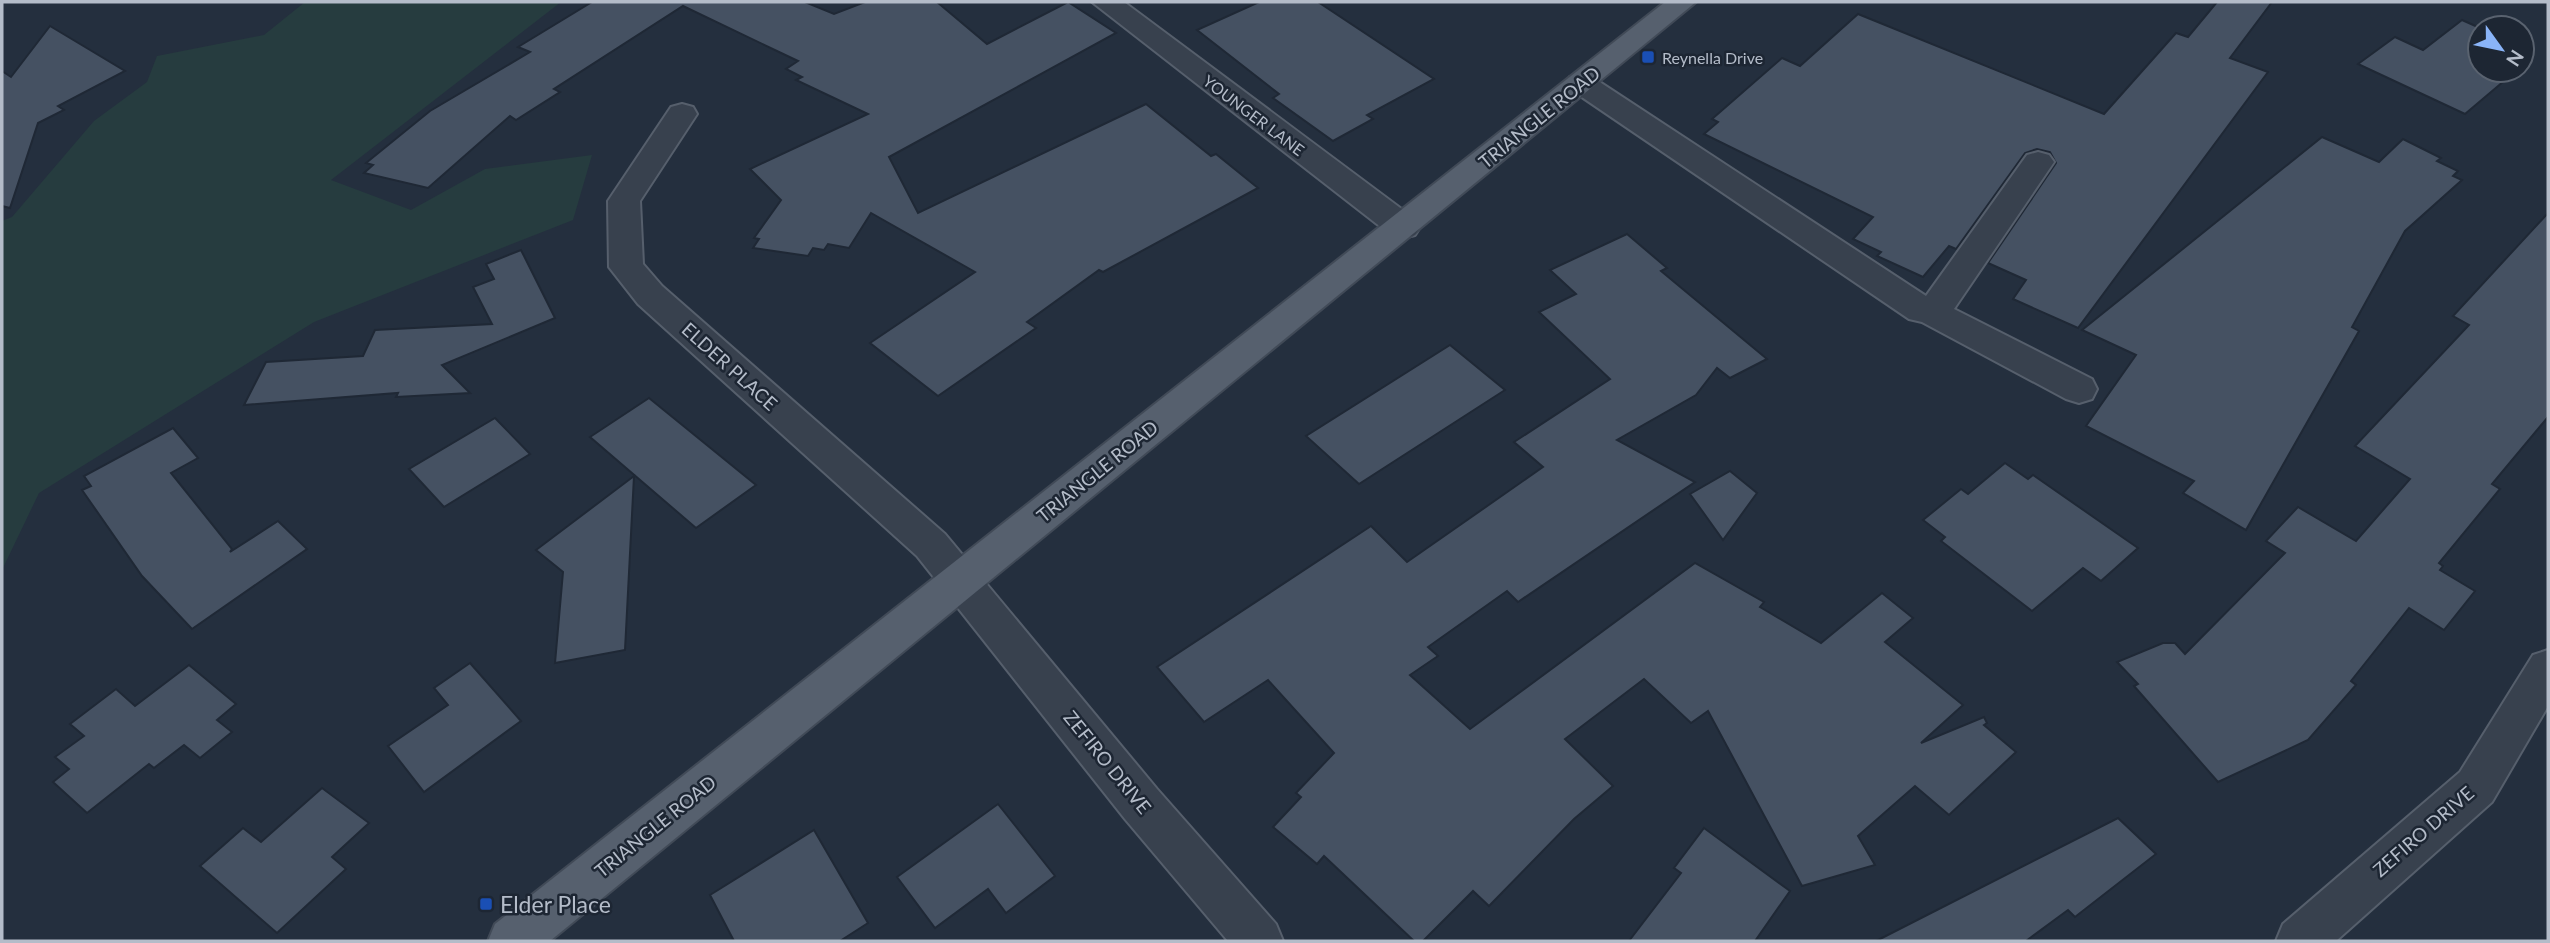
<svg xmlns="http://www.w3.org/2000/svg" width="2550" height="943" font-family="Lato,sans-serif">
<style>
.green{fill:#263c3f}
.building{fill:#455162;stroke:#1f2835;stroke-width:2}
.lines{fill:none;stroke-linecap:round;stroke-linejoin:round}
.minor-casing{stroke:#565f6c;stroke-width:4}
.major-casing{stroke:#414a57;stroke-width:4}
.minor{fill:#38414e;fill-rule:evenodd}
.major{fill:#56606e;fill-rule:evenodd}
.transit-dot{fill:#1a4fb4;stroke:#1d2633;stroke-width:2.5}
.labels{text-anchor:middle;dominant-baseline:central;stroke-width:5;stroke-linejoin:round;paint-order:stroke}
.far-poi-label{font-size:16px;fill:#b4bcc9;stroke:#1d2633;text-anchor:start}
.far-street-label{font-size:16px;fill:#b4bcc9;stroke:#1d2633}
.street-label{font-size:19px;fill:#b4bcc9;stroke:#1d2633}
.near-poi-label{font-size:23px;fill:#b4bcc9;stroke:#1d2633;text-anchor:start}
</style>
<rect width="100%" height="100%" fill="#242f3e"/>
<path class="green" d="M305 2H561L331 180 411 210 485 169 592 155 573 220 314 322 39 493 2 570V221L12 217 94 121 147 82 157 56 264 35Z"/>
<g class="building">
<path d="M592 2H805L834 14 865 2H937L987 44 1068 2 1116 33 889 157 918 213 1146 104 1211 156 1216 154 1258 188 1103 272 1099 270 1027 322 1036 328 938 396 870 343 975 272 871 213 849 248 828 244 824 250 813 248 808 256 753 248 759 239 754 238 781 200 750 169 868 114 796 80 802 77 786 69 798 61 683 6 554 89 560 92 516 120 510 116 428 188 364 173 373 165 366 163 430 111 530 52 518 47Z"/>
<path d="M1259 2H1318L1434 79 1367 115 1373 119 1333 141 1273 98 1279 94 1197 30Z"/>
<path d="M2217 2H2272L2230 58 2268 72 2078 328 2013 299 2026 280 1988 263 2056 163 2050 152 2037 149 2025 153 1956 249 1949 246 1923 277 1877 256 1881 252 1853 239 1873 217 1704 134 1718 122 1712 119 1782 58 1800 66 1858 14 2104 114 2176 33 2188 37Z"/>
<path d="M2462 20 2480 28V70H2517L2465 114 2358 64 2395 37 2423 50Z"/>
<path d="M50 26 125 71 58 106 64 110 38 123 10 208 2 206V71L11 77Z"/>
<path d="M2322 137 2379 162 2403 139 2441 158 2437 161 2458 171 2453 176 2462 180 2405 231 2352 327 2359 331 2246 530 2183 493 2194 481 2086 426 2136 355 2082 330Z"/>
<path d="M2548 213V417L2492 484 2500 489 2439 563 2443 566 2440 570 2475 591 2444 630 2409 608 2351 681 2356 685 2308 740 2218 782 2134 686 2138 684 2117 662 2163 643H2175L2185 654 2285 553 2266 541 2298 507 2356 541 2410 479 2355 446 2469 325 2453 316Z"/>
<path d="M1627 234 1667 268 1661 271 1767 359 1730 378 1717 368 1696 395 1617 440 1695 482 1518 602 1507 591 1428 647 1438 656 1410 675 1470 729 1695 563 1764 602 1760 607 1821 643 1882 593 1913 618 1885 642 1963 705 1921 743 1984 717 1987 723 1984 725 2016 752 1949 815 1915 786 1858 836 1875 865 1802 886 1708 711 1691 723 1644 679 1565 739 1613 786 1574 819 1489 906 1473 891 1423 941H1414L1324 856 1317 864 1273 827 1301 797 1296 793 1334 753 1268 680 1204 722 1157 667 1371 526 1407 562 1543 467 1514 442 1610 379 1539 312 1576 294 1550 270Z"/>
<path d="M521 250 555 318 442 365 470 393 396 397 398 393 244 405 266 362 363 356 375 330 492 324 473 287 494 279 486 264Z"/>
<path d="M1450 345 1505 390 1359 484 1306 436Z"/>
<path d="M649 398 756 485 696 528 590 437Z"/>
<path d="M495 418 530 454 444 507 409 469Z"/>
<path d="M173 428 198 458 171 473 232 549 230 552 278 521 307 549 192 629 142 576 82 490 91 486 84 476Z"/>
<path d="M2005 463 2028 479 2033 475 2138 548 2101 581 2083 568 2032 611 1941 541 1945 537 1923 520 1961 489 1968 494Z"/>
<path d="M1730 471 1757 493 1723 540 1690 494Z"/>
<path d="M634 476 625 650 555 663 563 572 536 550Z"/>
<path d="M470 663 521 721 424 792 388 746 448 705 434 688Z"/>
<path d="M189 665 236 704 217 720 232 732 200 758 184 745 154 768 149 764 87 813 53 782 69 769 55 757 84 736 70 724 116 689 135 706Z"/>
<path d="M322 788 369 823 332 857 346 869 277 933 200 866 243 828 261 842Z"/>
<path d="M998 804 1055 876 1006 913 988 889 935 928 897 877Z"/>
<path d="M2118 818 2156 854 2075 917 2068 910 2026 941H1876Z"/>
<path d="M1704 828 1790 891 1755 941H1629L1681 873 1674 868Z"/>
<path d="M814 830 868 923 840 941H734L710 895Z"/>
</g>
<g class="lines">
<defs>
<g id="minor">
<path d="M1092 2H1124L1415 219 1420 227 1415 235 1403 238 1391 235Z"/>
<path d="M1581 74 1592 77 1926 296 2027 155 2038 152 2049 155 2054 162 1954 309 2092 379 2097 389 2092 399 2079 403 2066 399 1922 322 1909 319 1570 89 1566 83 1570 77Z"/>
<path d="M682 104 693 107 697 114 640 201 643 264 662 286 945 534 1157 789 1276 924 1283 941H1228L1125 819 917 556 638 304 609 267 608 201 671 107Z"/>
<path d="M2548 650V706L2492 802 2336 941H2276L2283 924 2460 772 2533 655Z"/>
</g>
<path id="major" d="M1665 2H1696L550 941H488L495 924Z"/>
</defs>
<use href="#minor" class="minor-casing"/>
<use href="#major" class="major-casing"/>
<use href="#minor" class="minor"/>
<use href="#major" class="major"/>
</g>
<g class="transit-dot">
<rect x="1641" y="50" width="14" height="14" rx="3.5"/>
<rect x="479" y="897" width="14" height="14" rx="3.5"/>
</g>
<g class="labels">
<g class="far-poi-label">
<text x="1662" y="57">Reynella Drive</text>
</g>
<g class="far-street-label">
<text transform="translate(1254 115) rotate(37)">YOUNGER LANE</text>
</g>
<g class="street-label">
<text transform="translate(1539 117) rotate(-39)">TRIANGLE ROAD</text>
<text transform="translate(730 366) rotate(42)">ELDER PLACE</text>
<text transform="translate(1097 471) rotate(-39)">TRIANGLE ROAD</text>
<text transform="translate(1108 762) rotate(51)">ZEFIRO DRIVE</text>
<text transform="translate(655 826) rotate(-39)">TRIANGLE ROAD</text>
<text transform="translate(2423 831) rotate(-41)">ZEFIRO DRIVE</text>
</g>
<g class="near-poi-label">
<text x="500" y="904">Elder Place</text>
</g>
</g>
<rect width="2550" height="943" fill="none" stroke="#b4bcc9" stroke-width="7"/>
<g transform="translate(2501 49) rotate(123)"><circle r="33" fill="#1d2633" stroke="#59626f" stroke-width="2"/>
<path d="M0-5L12 26L0 18L-12 26Z" fill="#8ab4f8"/>
<text y="-10" font-size="19" font-weight="bold" text-anchor="middle" fill="#b4bcc9">N</text>
</g>
</svg>
